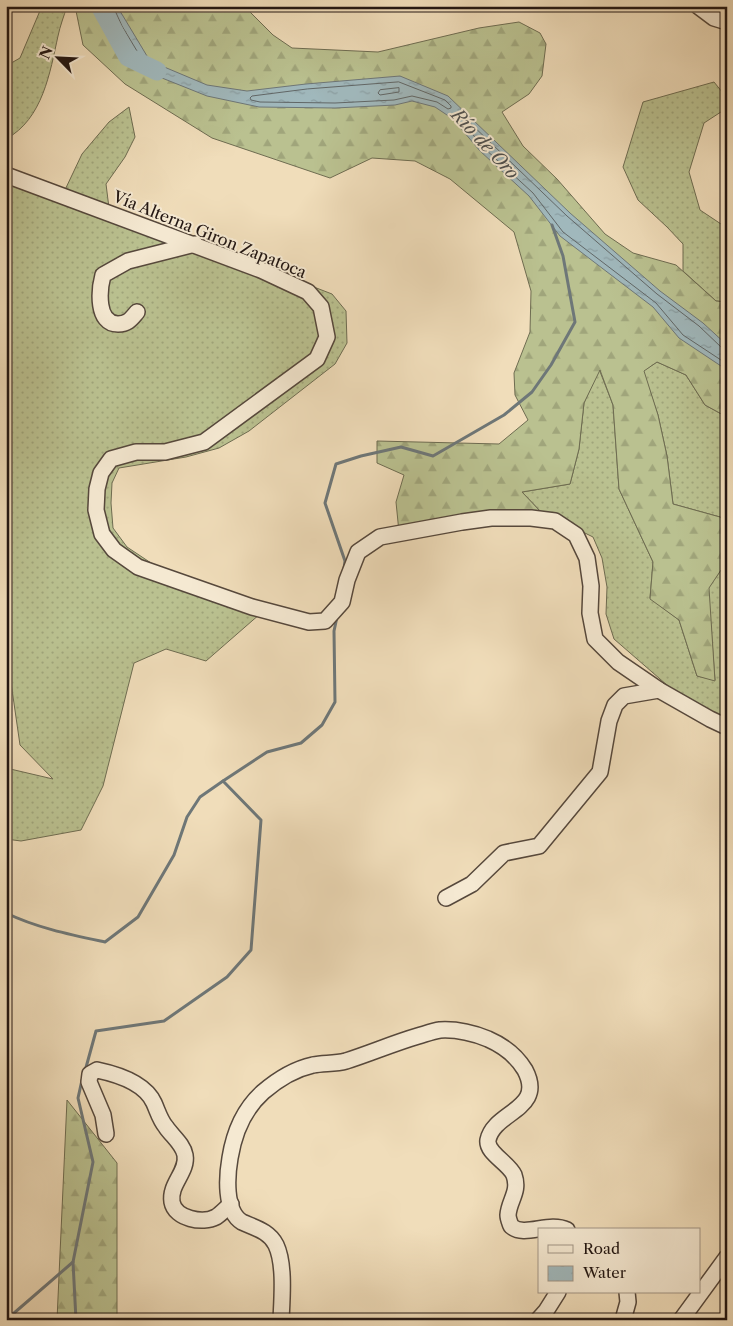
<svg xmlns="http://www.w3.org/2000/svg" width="733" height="1326" font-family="'Libre Caslon Text',serif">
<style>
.grass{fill:url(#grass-dots);stroke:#6e6c51}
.forest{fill:url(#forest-firs);stroke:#6e6c51}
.water{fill:url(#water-ripples);stroke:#6e7778}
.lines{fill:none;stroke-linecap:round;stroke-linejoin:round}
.shore{stroke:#616767;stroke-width:1}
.stream{stroke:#6e7778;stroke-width:3}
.river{stroke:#a0b8bc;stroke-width:19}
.minor-casing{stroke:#56483c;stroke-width:18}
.minor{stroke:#f5e9d2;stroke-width:15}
.labels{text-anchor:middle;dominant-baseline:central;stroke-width:4;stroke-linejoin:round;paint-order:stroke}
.street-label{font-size:16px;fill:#221612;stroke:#f5e9d2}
.water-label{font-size:18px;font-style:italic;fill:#4e4f4e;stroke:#f5e9d2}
</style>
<defs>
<pattern id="grass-dots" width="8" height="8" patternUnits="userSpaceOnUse" patternTransform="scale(1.25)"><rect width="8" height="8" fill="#bac190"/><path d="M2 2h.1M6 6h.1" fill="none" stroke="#a0a57b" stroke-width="1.8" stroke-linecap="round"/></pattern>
<pattern id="forest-firs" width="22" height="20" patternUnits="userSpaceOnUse" patternTransform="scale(1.25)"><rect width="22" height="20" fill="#bac190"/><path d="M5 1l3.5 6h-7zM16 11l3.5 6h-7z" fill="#a0a57b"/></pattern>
<pattern id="water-ripples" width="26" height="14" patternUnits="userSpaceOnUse" patternTransform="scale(1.25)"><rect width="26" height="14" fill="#a0b8bc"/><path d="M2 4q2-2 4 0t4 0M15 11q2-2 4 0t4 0" fill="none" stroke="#8a9da1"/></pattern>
</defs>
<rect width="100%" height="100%" fill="#f0ddba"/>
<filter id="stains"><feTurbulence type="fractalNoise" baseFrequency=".004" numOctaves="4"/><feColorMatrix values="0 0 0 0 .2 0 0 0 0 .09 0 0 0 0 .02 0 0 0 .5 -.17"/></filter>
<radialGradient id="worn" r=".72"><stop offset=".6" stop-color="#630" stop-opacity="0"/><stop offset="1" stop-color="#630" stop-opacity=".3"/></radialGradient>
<g class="grass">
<path d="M42 6H67C64 16 60 26 58 36 50 72 43 119 6 139V66L20 58Z"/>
<path d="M714 82 727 98V108L704 123 689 172 700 210 727 228V302L716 301 683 271V244L667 227 638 200 623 167 643 102Z"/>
<path d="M129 107 135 137 125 157 106 184 109 208 332 294 346 311 347 343 335 364 249 431 219 448 186 457 119 468 112 483 111 503 113 528 127 547 154 565 268 607 206 661 166 649 134 663 103 786 81 830 21 841 6 839V768L53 779 20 745 6 648V170L64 192 82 154 109 122Z"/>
<path d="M657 362 686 375 705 405 727 417V521L720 517 673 504 667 456 658 415 643 371Z"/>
<path d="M599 369 613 405 619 489 653 562 650 598 679 620 697 676 715 680 708 588 721 570 727 574V727L675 692 614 639 606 614 607 587 602 558 593 537 540 511 522 492 570 484 579 449 584 403Z"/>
</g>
<g class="forest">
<path d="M75 6H244L273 35 292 48 378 52 479 28 519 22 540 33 546 44 542 76 529 94 502 112 523 146 557 179 605 234 633 253 676 265 716 301 727 302V417L705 405 686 375 657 362 644 371 658 415 667 456 673 504 720 517 727 521V574L721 570 709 588 715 681 697 676 679 620 650 599 653 562 619 489 613 405 600 370 584 403 579 449 570 484 522 492 540 511 460 517 399 532 396 502 404 475 377 463V441L499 444 528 420 515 395 514 373 530 332 531 291 514 232 450 179 415 161 372 158 330 178 212 138 125 84 83 45Z"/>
<path d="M67 1100 117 1163V1320H57Z"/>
</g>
<path class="water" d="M95 6H117L150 61 207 85 247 91 306 84 400 76 448 96 570 213 660 291 703 323 727 345V370L679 338 653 307 560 236 529 196 480 151 453 119 435 107 412 101 395 105 335 108 259 107 207 96 152 74 115 45 97 14Z"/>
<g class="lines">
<g class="shore">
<path d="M100 6C104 22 120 49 136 54L137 51 122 26 113 6"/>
<path d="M399 82 445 100 451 106V108L448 109 437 102 412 96 394 100 335 103 260 102 251 100 250 98 252 96 307 89Z"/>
<path d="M399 88V92L380 95 378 93 380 90Z"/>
<path d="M727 348 721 347 699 326 657 294 567 216 468 121H464V124L484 148 533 193 563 232 656 303 683 335 727 364"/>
</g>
<g class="stream">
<path d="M344 569 345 561 325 503 336 464 361 456 401 447 433 456 504 415 532 392 551 365 575 322 563 256 552 225"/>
<path d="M6 913C37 928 72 935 105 942L138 917 174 855 187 817 200 797 223 781"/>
<path d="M85 1071 96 1031 164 1021 227 977 251 950 261 820 223 781 267 752 301 743 322 725 335 702 334 631 337 617"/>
<path d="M6 1320 73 1262"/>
<path d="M76 1320 73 1262 93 1162 78 1098 82 1080"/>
</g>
<path class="river" d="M100 6 128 57 157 71"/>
<defs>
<g id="minor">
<path d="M698 6 714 18 727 22"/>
<path d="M6 175 261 270 308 292 321 307 327 337 317 359 204 442 165 452H136L111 459 101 473 97 489 96 510 102 534 114 550 138 567 252 607 309 622 325 621 342 602 347 580 358 552 380 537 462 522 491 518H531L555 521 576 535 587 558 591 586 590 613 595 639 618 662 659 690 710 719 727 727"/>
<path d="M137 312C131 319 128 324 118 324 96 324 99 290 103 275L128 261 195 244"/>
<path d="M446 898 472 884 504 853 539 846 600 772 609 721 615 705 624 696 659 690"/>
<path d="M106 1134 103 1115 89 1082 90 1074 97 1070C116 1074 145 1083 154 1103 158 1112 160 1120 166 1127 172 1136 183 1144 185 1155 188 1172 169 1184 172 1202 175 1219 203 1224 216 1217 221 1214 226 1208 231 1204"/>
<path d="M281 1320C282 1298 285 1264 276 1245 269 1231 255 1228 242 1222 224 1211 227 1175 230 1158 234 1133 244 1109 263 1092 277 1080 295 1069 313 1065 324 1063 335 1064 346 1061 371 1053 394 1043 418 1036 425 1034 433 1031 440 1030 457 1029 473 1033 488 1039 504 1046 516 1055 525 1070 546 1110 494 1111 488 1140 486 1153 509 1163 514 1175 520 1192 509 1200 508 1215 508 1219 510 1223 511 1226 525 1238 548 1221 567 1230"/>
<path d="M538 1320 546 1311 558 1292"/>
<path d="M623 1320 628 1302 627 1292"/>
<path d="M681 1320 727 1257"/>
</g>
</defs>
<use href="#minor" class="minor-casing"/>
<use href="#minor" class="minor"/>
</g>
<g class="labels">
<g class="street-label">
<text transform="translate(210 234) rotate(22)">Vía Alterna Giron Zapatoca</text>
</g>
<g class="water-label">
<text transform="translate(485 144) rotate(47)">Río de Oro</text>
</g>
</g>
<rect width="733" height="1326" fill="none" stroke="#f0ddba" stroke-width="25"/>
<rect x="8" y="8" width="718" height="1311" fill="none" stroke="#221612" stroke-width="2.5"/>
<rect x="12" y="12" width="708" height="1301" fill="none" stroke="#221612"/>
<rect x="538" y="1228" width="162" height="65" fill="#f5e9d2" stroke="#a19585"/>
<rect x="548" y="1245" width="25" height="8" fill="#f5e9d2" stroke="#a19585"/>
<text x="583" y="1254" font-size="15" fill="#221612">Road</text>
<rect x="548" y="1266" width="25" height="15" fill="url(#water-ripples)" stroke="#a19585"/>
<text x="583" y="1278" font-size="15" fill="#221612">Water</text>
<g transform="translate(58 58) rotate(294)" stroke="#f5e9d2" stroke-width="4" paint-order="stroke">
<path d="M0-4L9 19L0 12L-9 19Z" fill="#221612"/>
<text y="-8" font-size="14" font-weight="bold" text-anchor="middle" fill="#221612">N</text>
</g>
<rect width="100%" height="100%" filter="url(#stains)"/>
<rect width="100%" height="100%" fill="url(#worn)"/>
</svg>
